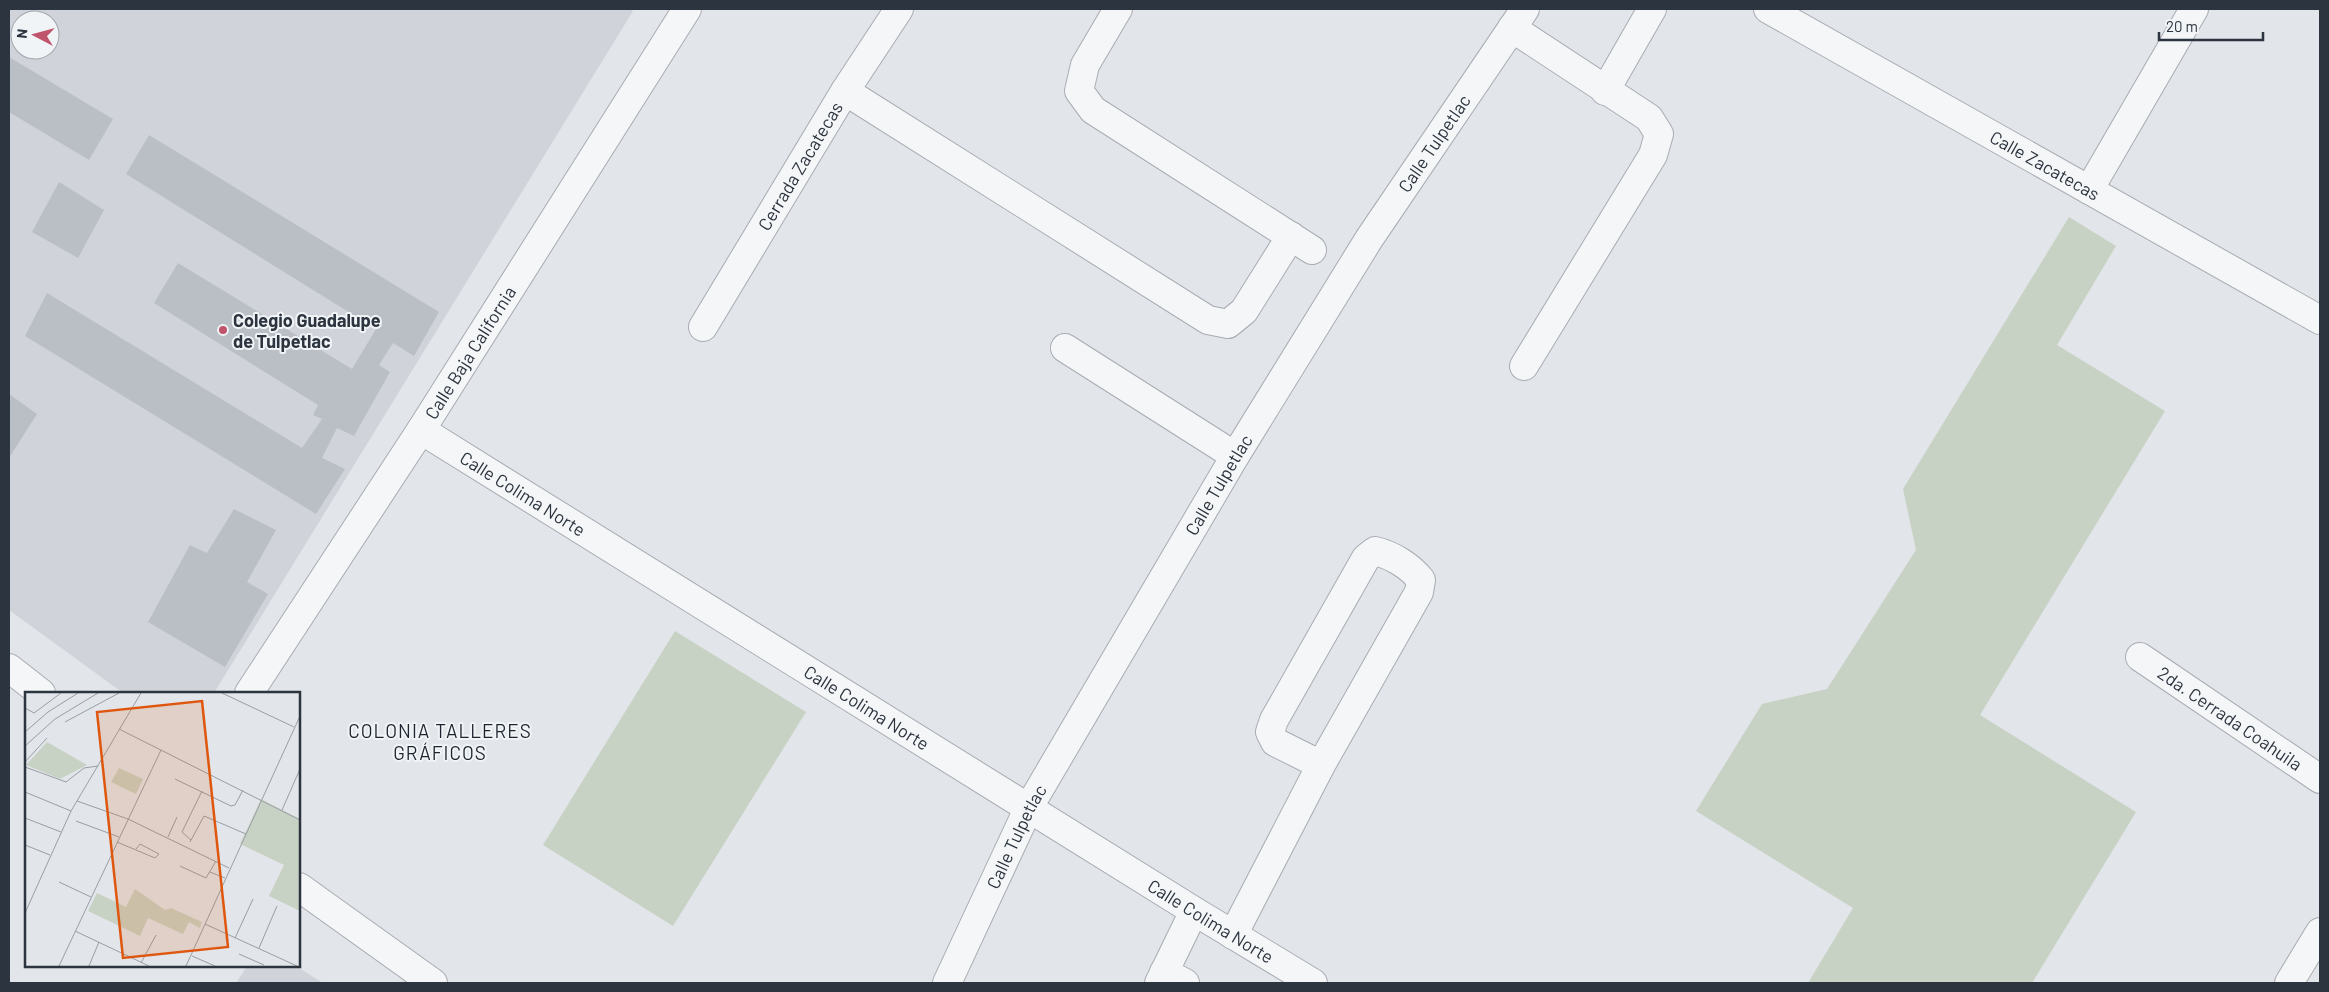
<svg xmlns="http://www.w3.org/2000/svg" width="2329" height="992" font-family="Barlow,sans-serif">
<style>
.built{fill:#d0d4da;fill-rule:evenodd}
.green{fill:#c8d2c4}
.building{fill:#babfc5}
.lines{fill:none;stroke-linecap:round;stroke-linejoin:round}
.minor-casing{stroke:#a8acb3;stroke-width:30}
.minor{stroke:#f4f6f7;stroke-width:28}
.poi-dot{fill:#c0546d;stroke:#f1f4f6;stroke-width:2}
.labels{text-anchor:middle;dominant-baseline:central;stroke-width:4;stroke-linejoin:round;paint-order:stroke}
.street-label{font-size:18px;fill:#2c343f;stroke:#f1f4f6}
.poi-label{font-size:18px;font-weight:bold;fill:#2c343f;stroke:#f1f4f6;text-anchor:start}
.neighbourhood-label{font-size:19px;letter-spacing:1px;fill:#1e2530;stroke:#f1f4f6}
.inset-road{fill:none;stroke:#999ea5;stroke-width:1}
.view{fill:#df570f;fill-opacity:0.15;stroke:#df570f;stroke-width:2.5}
.inset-edge{fill:none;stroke:#2c343f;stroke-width:2.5}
</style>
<rect width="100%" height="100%" fill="#e2e5e9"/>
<g class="built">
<path d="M9 9H629L633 11 214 693H123L9 610ZM20 20H50V50H20Z"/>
<path d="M247 966H296L323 983H236Z"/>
</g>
<g class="green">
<path d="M2069 217 2116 246 2057 345 2165 411 1980 715 2136 812 2032 983H1808L1853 908 1696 811 1762 704 1827 689 1916 550 1903 489Z"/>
<path d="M675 631 806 712 673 926 543 845Z"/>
</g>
<g class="building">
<path d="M9 57 113 119 89 160 9 112Z"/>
<path d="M149 135 439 312 414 356 393 343 379 365 390 372 354 436 337 428 322 458 345 469 316 514 25 336 47 293 302 448 322 419 313 415 318 405 154 303 178 263 352 369 376 329 126 174Z"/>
<path d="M59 182 104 210 78 258 32 232Z"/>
<path d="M9 394 37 414 9 458Z"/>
<path d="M234 509 276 530 247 582 268 594 225 667 148 622 190 545 207 553Z"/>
</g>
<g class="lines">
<defs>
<g id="minor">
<path d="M1118 9 1085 65 1079 91 1093 110 1312 250"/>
<path id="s1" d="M1768 9 2320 320"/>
<path d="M1512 28 1649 118 1659 134 1653 155 1524 366"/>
<path d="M845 91 1208 320 1228 324 1244 311 1291 236"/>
<path d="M1605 91 1652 9"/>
<path d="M2089 190 2194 9"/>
<path id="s2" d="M703 327 845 91 899 9"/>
<path d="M1065 348 1235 456"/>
<path id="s3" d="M421 430 1194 911 1313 983"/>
<path id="s4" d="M2140 657 2320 779"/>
<path d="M9 668 41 693"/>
<path id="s5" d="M249 693 421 430 687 9"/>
<path d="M299 887 433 983"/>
<path d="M1233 935 1321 765 1419 592 1421 580C1410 566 1392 555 1375 551L1366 558 1274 720 1270 732 1275 742 1321 765"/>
<path d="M1164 972 1185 983"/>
<path id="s6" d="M947 983 1029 807 1235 456 1369 239 1525 9"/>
<path d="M1159 983 1194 911"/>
<path d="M2289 983 2320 932"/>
</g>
</defs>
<use href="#minor" class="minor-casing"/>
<use href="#minor" class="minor"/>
</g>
<circle class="poi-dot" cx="223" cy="330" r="5"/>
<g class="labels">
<g class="street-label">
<text stroke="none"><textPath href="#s6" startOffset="972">Calle Tulpetlac</textPath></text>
<text stroke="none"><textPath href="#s1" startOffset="318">Calle Zacatecas</textPath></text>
<text stroke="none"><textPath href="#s2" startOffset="188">Cerrada Zacatecas</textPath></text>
<text stroke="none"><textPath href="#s5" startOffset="406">Calle Baja California</textPath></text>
<text stroke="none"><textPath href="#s6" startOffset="568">Calle Tulpetlac</textPath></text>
<text stroke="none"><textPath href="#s3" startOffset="120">Calle Colima Norte</textPath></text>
<text stroke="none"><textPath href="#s3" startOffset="525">Calle Colima Norte</textPath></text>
<text stroke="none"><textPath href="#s4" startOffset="109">2da. Cerrada Coahuila</textPath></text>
<text stroke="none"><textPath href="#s6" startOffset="162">Calle Tulpetlac</textPath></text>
<text stroke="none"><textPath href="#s3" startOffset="930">Calle Colima Norte</textPath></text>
</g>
<g class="poi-label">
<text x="233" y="320">Colegio Guadalupe<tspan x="233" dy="21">de Tulpetlac</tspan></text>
</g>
<g class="neighbourhood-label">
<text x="440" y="730">COLONIA TALLERES<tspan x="440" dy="22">GRÁFICOS</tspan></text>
</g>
</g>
<g transform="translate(25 692)">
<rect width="275" height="275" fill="#e2e5e9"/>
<path d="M22 50 62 73 35 87 1 73ZM94 76 118 87 111 102 86 90ZM236 107 275 127V219L244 204 259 173 215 152ZM110 197 140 218 146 216 177 230 175 236 164 230 158 242 123 226 115 244 63 219 72 201 101 215Z" fill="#c8d2c4"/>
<path class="inset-road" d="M197 1 269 35M0 16 9 21 36 1M40 30 94 1M94 37 275 128M0 40 23 20 53 1M0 54 30 27 73 1M0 70 22 46M0 75 41 90 59 76 73 74M150 87 206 114 210 113 218 98M0 100 46 119M52 109 103 127 204 176M257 118 275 77M0 126 36 140M51 129 94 145M143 145 152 125M166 148 157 140 177 99M92 150 130 166 134 162 115 152 111 157M165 150 179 124 221 142M0 153 25 163M155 174 181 186 191 169M185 180 200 186M34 190 66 205M0 221 46 119 116 1M180 232 272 274M50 239 124 274M210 246 228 207M234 256 252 214M214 262 239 273M167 264 190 274M116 271 131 243M34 274 136 58M64 274 74 250M161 274 275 24"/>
<path class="view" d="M177 9 203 255 98 266 72 20Z"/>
<rect width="275" height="275" class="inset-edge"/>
</g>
<rect width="2329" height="992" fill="none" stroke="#2c343f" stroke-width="20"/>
<g transform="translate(35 35) rotate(276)"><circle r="24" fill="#f1f4f6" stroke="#a2a7ad"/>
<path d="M0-4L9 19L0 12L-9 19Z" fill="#c0546d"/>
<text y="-8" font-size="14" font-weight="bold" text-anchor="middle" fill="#2c343f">N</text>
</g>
<path d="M2159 32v8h104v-8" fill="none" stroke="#2c343f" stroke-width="2.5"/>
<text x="2166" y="32" font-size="15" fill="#2c343f" stroke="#f1f4f6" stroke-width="4" paint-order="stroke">20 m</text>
</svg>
